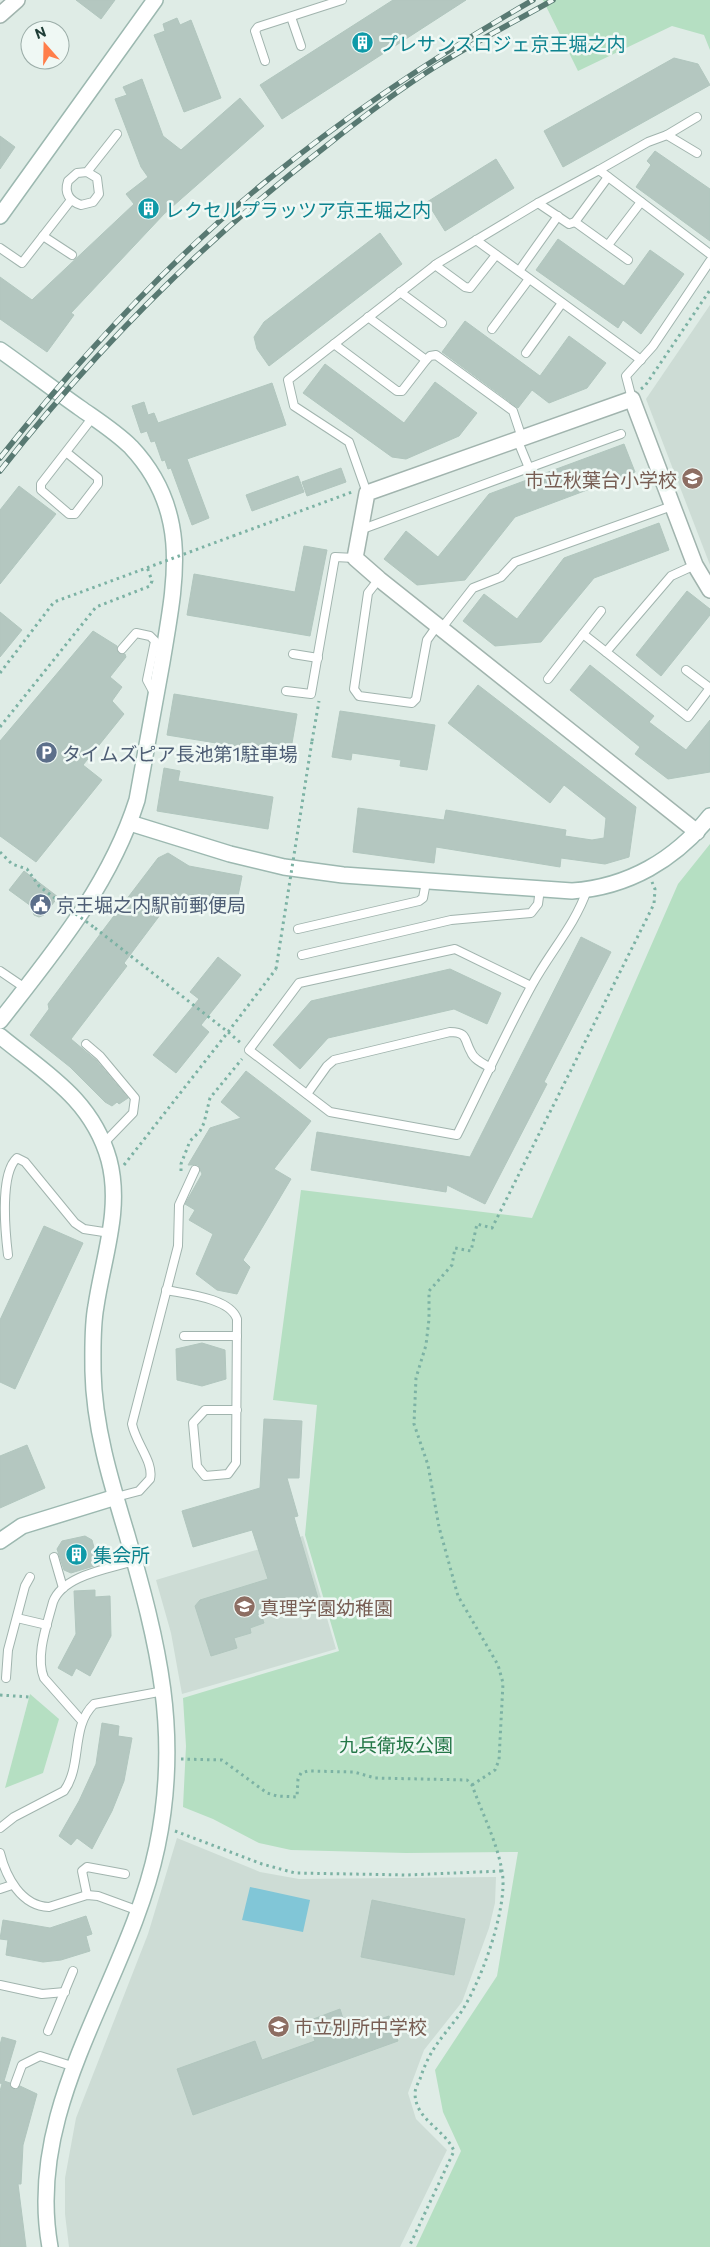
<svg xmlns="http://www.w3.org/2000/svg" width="710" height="2247" font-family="Commissioner,'Noto Sans JP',sans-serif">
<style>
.built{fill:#cddcd5}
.green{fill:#b5dfc2}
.water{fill:#81c6d7}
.building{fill:#b4c7c0;stroke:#b1c6be}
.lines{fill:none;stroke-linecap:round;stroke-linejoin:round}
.lane-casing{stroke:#a1b4ae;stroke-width:10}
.street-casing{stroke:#a1b4ae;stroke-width:18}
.secondary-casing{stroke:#9cb8b0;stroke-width:18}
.path{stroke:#7cb2a4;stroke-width:3;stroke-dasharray:2.5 4;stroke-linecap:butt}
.lane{stroke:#fff;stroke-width:8}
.street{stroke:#fff;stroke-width:15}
.secondary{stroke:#fff;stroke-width:15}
.rail-casing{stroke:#587972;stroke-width:5.5}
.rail{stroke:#eff8f4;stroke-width:4;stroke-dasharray:11;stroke-linecap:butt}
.path-bridge{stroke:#7cb2a4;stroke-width:3;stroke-dasharray:2.5 4;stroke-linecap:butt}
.labels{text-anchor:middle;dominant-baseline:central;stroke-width:5;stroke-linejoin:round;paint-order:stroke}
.culture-label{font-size:19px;fill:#0d838f;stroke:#eff8f4;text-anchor:start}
.education-label{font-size:19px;fill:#785e54;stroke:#eff8f4;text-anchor:start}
.service-label{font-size:19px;fill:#4e5e75;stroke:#eff8f4;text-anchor:start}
.park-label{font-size:19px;fill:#257748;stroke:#eff8f4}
</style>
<rect width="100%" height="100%" fill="#dfece6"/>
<g class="built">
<path d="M710 305V565L646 399Z"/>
<path d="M303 1536 336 1649 182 1694 171 1633 156 1580Z"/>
<path d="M177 1838 260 1872 299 1879 496 1877 495 1903 489 1928 462 2002 424 2050 408 2093 416 2119 447 2150 400 2247H69L65 2214V2178L76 2118 148 1934Z"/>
</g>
<g class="green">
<path d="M543 0H710V50L704 35 672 26 578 71Z"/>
<path d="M710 844V2247H416L461 2151 443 2112 435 2070 497 1976 518 1852 406 1853 291 1850 259 1843 213 1819 183 1807 186 1746 183 1698 339 1651 305 1535 317 1405 273 1400 301 1190 532 1218 678 884Z"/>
<path d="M30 1694 59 1719 43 1773 5 1788Z"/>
</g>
<path class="water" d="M250 1887 310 1900 303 1932 242 1920Z"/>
<g class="building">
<path d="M76 0H115L101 19Z"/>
<path d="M393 0H466L282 119 260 85Z"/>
<path d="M177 18 180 25 191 20 221 98 184 112 154 35 165 31 163 24Z"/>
<path d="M674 58 698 64 710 85 563 167 544 131Z"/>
<path d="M142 79 163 136 181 150 240 98 264 126 164 214 71 313 74 315 47 352 0 319V277L32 300 134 204 126 194 148 177 141 167 115 99 127 95 123 87Z"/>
<path d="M0 136 15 147 0 169Z"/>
<path d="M655 151 710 189V241L636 187 651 165 647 161Z"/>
<path d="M496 159 514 188 445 231 427 202Z"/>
<path d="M380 233 402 264 269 366 257 349 254 337 264 322Z"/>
<path d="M558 239 624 286 650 250 684 274 641 334 623 320 618 328 536 270Z"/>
<path d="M465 321 540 376 569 336 606 363 587 388 549 403 532 390 518 408 442 352Z"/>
<path d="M325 364 404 423 435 382 477 413 459 436 406 459 392 457 303 393Z"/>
<path d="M272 383 286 425 187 459 209 518 192 525 171 468 168 469 165 460 162 461 155 441 151 442 147 431 141 433 132 406 144 402 148 415 154 413 158 423Z"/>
<path d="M624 444 635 472 515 517 465 580 417 585 384 559 406 531 438 557 489 494Z"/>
<path d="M341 468 346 482 307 496 302 482Z"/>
<path d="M298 476 304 492 252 511 246 495Z"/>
<path d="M19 486 56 514 0 584V510Z"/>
<path d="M659 523 669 550 594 578 541 642 495 646 463 621 484 594 517 619 564 558Z"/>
<path d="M304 546 327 550 310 636 187 615 194 574 295 592Z"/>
<path d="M687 591 710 609V615L661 676 636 655Z"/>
<path d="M0 612 22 630 0 657Z"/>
<path d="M93 631 117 646 118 653 125 654 126 657 110 677 122 687 112 701 124 714 83 765 102 780 36 862 0 836V741Z"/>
<path d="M590 665 654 716 649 722 686 750 710 720V772L668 779 635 754 640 747 570 690Z"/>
<path d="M478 685 636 807 629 857 605 864 561 858 560 867 436 847 434 863 353 852 358 808 444 820 446 810 566 830 565 836 592 840 604 838 606 818 564 785 550 803 448 723Z"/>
<path d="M174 694 297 714 290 755 167 735Z"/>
<path d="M340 711 435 725 427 770 400 766 401 760 352 753 351 760 332 757Z"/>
<path d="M164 768 180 771 178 781 273 797 268 829 157 811Z"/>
<path d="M168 853 189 866 242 876 235 911 172 899 124 963 127 966 71 1039 96 1060 128 1098 119 1104 117 1102 112 1106 105 1102 70 1067 30 1035 49 1009 48 1004 107 925 158 858Z"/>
<path d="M24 871 58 897 44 915 39 917 34 915 31 906 9 890Z"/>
<path d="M581 937 611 952 544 1082 547 1084 485 1204 447 1185 446 1192 311 1170 317 1132 470 1157Z"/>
<path d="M218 957 241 975 201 1025 209 1032 176 1073 153 1055 199 999 190 992Z"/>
<path d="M450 969 501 993 487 1024 454 1009 328 1038 300 1069 273 1045 311 1001Z"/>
<path d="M246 1071 311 1121 274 1169 291 1179 243 1260 250 1267 237 1294 217 1290 196 1274 213 1234 189 1220 195 1210 185 1204 202 1174 198 1165H188L210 1128 241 1118 221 1102Z"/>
<path d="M44 1226 83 1243 15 1389 0 1382V1320Z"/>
<path d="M202 1343 225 1350 226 1379 202 1386 177 1380 176 1349Z"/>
<path d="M264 1419 302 1421 299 1478H287L298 1516 294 1517 320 1605 302 1611 299 1602 261 1614 264 1623 250 1628 251 1633 234 1638 237 1648 211 1656 195 1606 200 1600 268 1579 252 1530 193 1547 182 1511 260 1488Z"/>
<path d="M27 1445 45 1488 0 1508V1456Z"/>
<path d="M85 1536 92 1540 97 1559 94 1566 71 1573 64 1570 57 1549 62 1541Z"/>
<path d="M95 1590V1597L110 1596 111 1636 90 1676 76 1668 72 1676 58 1668 76 1634 74 1591Z"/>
<path d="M102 1723 119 1726 118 1736 132 1738 124 1781 112 1811 92 1849 77 1838 71 1845 59 1836 79 1801 96 1764Z"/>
<path d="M372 1900 465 1919 454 1975 361 1957Z"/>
<path d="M86 1916 92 1934 86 1936 90 1951 61 1960 43 1962 6 1955 8 1940 0 1939 3 1920 50 1928Z"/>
<path d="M340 2009 347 2031 389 2016 398 2041 193 2115 177 2069 255 2041 262 2060 315 2041 308 2021Z"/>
<path d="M2 2037 16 2041 4 2081 10 2083 13 2089 20 2086 37 2094 23 2145 21 2184H18L26 2247H0V2091L2 2084 0 2083V2045Z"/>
</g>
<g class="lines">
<defs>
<g id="lane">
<path d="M291 17 301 46"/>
<path d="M265 61 255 31 258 27 342 0"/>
<path d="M667 135 697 117"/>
<path d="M599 170 648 142 667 135 697 153"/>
<path d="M87 172 97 178 99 194 93 202 81 205C69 201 64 193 68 181L77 173 87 172 117 134"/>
<path d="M608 177 575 222 628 260"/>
<path d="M538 203 569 224 575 222"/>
<path d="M43 236 72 255"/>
<path d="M476 240 641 360"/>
<path d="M608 245 641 202"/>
<path d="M0 248 22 263 71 200"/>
<path d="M435 265 465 287 470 288 496 255"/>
<path d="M519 271 558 216"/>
<path d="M400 292 442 323"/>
<path d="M368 317 426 360 430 356 436 355 513 411 522 438"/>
<path d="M492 329 529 279"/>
<path d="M334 344 397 391H402L426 360"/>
<path d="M526 353 562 303"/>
<path d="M632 399 626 376 653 346 710 261"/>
<path d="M517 439 529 468"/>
<path d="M66 452 98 478V484L75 514H69L41 490V484L86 426 93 417"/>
<path d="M367 493 349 442 294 406 288 380 438 263 538 203 599 170 710 254"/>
<path d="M360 530 621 434"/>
<path d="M695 565 671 576 606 652 688 717 710 688"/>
<path d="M379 579 368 593 354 689 359 696 412 703 416 699 427 640 437 626"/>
<path d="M441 629 473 588 501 577 515 562 672 506"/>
<path d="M583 634 606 652"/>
<path d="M122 649 136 633 150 636 155 641 147 680 155 695"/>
<path d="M293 654 318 658"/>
<path d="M686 670 710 688"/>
<path d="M548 679 601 611"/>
<path d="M286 691 311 694 335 557 355 558"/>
<path d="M298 929 419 901 423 898 426 882"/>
<path d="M302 955 451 920 531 913 538 904 540 889"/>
<path d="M0 971 25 988"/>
<path d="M531 986 455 949 299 983 249 1050 330 1112 457 1135C482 1085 505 1034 532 985 550 952 575 925 587 890"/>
<path d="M86 1044 100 1056 135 1098 133 1113 103 1144"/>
<path d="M307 1094 327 1066 334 1060 450 1032C468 1032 464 1040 471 1052 474 1060 484 1064 491 1068"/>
<path d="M8 1255C5 1230 0 1173 17 1158L25 1162 75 1223 84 1229 110 1233"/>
<path d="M166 1290C186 1294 230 1298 237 1319L236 1463 228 1474 205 1476 197 1466 193 1423 205 1410H237"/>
<path d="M184 1336H237"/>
<path d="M116 1497 139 1491 150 1479C154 1462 136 1444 132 1424L178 1246 179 1205 195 1170"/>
<path d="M54 1557 63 1588"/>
<path d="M17 1618 47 1625"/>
<path d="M6 1678 8 1650 25 1586 30 1577"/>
<path d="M82 1721 44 1678C35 1656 47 1625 53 1602 63 1575 109 1569 134 1561"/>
<path d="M0 1828 14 1817 64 1791C83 1765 70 1727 94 1704L164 1691"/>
<path d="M0 1853C6 1877 21 1906 49 1907L87 1895 98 1896 139 1911"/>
<path d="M0 1889 12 1885"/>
<path d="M87 1895 82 1871 87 1867 125 1874"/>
<path d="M0 1985 42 1994 65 1992"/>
<path d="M48 2031 73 1971"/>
<path d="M15 2084 22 2065 40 2056 75 2067"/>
</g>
<g id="street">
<path d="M0 15 17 0"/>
<path d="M697 832 379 579 355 558 367 493 632 399 695 565 710 590"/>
</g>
<g id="secondary">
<path d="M0 216 155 0"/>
<path d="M0 350C27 369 53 389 80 408 97 420 116 432 131 447 192 512 175 583 162 662 154 708 145 754 137 800 110 885 54 952 0 1021"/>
<path d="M130 823 230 854 284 867 343 875 572 891C628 887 675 860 710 816"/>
<path d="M0 1036C45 1073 92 1099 109 1160 122 1209 103 1258 96 1306 92 1327 93 1350 93 1371 94 1427 111 1482 127 1535 158 1643 181 1733 157 1847 129 1982 24 2103 50 2247"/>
<path d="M0 1541 22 1526 116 1497"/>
</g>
</defs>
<use href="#lane" class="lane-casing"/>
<use href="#street" class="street-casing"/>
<use href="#secondary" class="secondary-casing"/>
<g class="path">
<path d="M641 389 645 386 710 290"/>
<path d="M233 536 352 492"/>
<path d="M0 673 54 602 141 570"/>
<path d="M0 727 96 607 150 586 152 581 147 567"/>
<path d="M312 741 319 701"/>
<path d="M0 852 12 864 27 869 39 886 65 906"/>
<path d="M95 928 228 1032 276 969"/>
<path d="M124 1165 228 1032 242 1044"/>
<path d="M181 1171V1164L190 1141 200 1131 204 1123 210 1098 242 1059"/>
<path d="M0 1695 29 1697"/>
<path d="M181 1759 222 1760 267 1793 277 1796 297 1797 298 1779 301 1773 308 1771 354 1772 375 1778 467 1780 472 1785C482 1813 497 1842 502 1871 509 1907 479 1989 457 2018 440 2040 429 2051 420 2079 418 2083 415 2089 415 2093 415 2120 445 2129 454 2151L409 2247"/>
<path d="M472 1785 495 1770 499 1760 503 1683 498 1665 458 1596 439 1527 428 1465 414 1424 416 1378 426 1345 429 1319V1291L452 1265 455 1248 471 1251 477 1224 492 1228 654 904 655 889 652 882"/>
<path d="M175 1831 262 1864 295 1873 407 1875 502 1871"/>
</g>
<use href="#lane" class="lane"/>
<use href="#street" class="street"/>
<use href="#secondary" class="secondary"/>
<defs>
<g id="rail">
<path d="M0 458C81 356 169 260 270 178 352 111 441 53 533 0"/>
<path d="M0 471C95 350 203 241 325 147 360 119 397 91 435 67 473 43 514 22 553 0"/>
</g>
</defs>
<use href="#rail" class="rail-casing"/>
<use href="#rail" class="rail"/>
<g class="path-bridge">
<path d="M141 570 233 536"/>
<path d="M65 906 95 928"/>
<path d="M276 969 312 741"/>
</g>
</g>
<defs>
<symbol id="building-disc" viewBox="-11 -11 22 22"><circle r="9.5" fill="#0f9aa8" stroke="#eff8f4"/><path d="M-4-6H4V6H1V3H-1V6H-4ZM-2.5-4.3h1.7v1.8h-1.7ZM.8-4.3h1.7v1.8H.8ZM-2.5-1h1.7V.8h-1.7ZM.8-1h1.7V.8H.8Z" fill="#fff"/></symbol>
<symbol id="school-disc" viewBox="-11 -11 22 22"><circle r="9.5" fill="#8d6e63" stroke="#eff8f4"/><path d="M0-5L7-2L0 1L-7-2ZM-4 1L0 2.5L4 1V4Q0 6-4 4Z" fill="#fff"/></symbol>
<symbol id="parking-disc" viewBox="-11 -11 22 22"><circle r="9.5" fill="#5c6f8a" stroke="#eff8f4"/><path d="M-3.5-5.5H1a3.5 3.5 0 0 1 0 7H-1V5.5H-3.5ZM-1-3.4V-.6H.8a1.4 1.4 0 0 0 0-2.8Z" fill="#fff"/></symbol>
<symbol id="civic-disc" viewBox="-11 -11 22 22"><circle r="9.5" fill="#5c6f8a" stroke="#eff8f4"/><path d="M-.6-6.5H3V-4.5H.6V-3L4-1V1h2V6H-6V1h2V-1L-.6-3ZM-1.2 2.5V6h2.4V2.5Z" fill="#fff"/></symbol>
</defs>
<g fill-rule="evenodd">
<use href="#building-disc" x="350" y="30" width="25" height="25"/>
<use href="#building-disc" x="136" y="196" width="25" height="25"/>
<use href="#school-disc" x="680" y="466" width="25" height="25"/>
<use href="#parking-disc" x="34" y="740" width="25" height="25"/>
<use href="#civic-disc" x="28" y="892" width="25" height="25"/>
<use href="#building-disc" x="64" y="1542" width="25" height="25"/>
<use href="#school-disc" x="232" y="1594" width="25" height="25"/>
<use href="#school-disc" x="266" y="2014" width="25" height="25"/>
</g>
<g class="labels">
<g class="culture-label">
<text x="379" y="43">プレサンスロジェ京王堀之内</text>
<text x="165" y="209">レクセルプラッツア京王堀之内</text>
<text x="93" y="1554">集会所</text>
</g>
<g class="education-label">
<text x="677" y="479" text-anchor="end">市立秋葉台小学校</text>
<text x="260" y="1607">真理学園幼稚園</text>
<text x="294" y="2026">市立別所中学校</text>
</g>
<g class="service-label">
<text x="62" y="753">タイムズピア長池第1駐車場</text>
<text x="56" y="904">京王堀之内駅前郵便局</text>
</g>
<g class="park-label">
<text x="396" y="1744">九兵衛坂公園</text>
</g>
</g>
<g transform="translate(45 45) rotate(340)"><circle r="24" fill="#eff8f4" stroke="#9bada8"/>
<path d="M0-4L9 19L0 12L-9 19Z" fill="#ff7e4a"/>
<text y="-8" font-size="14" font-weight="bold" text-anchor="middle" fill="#1e3d36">N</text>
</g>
</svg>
